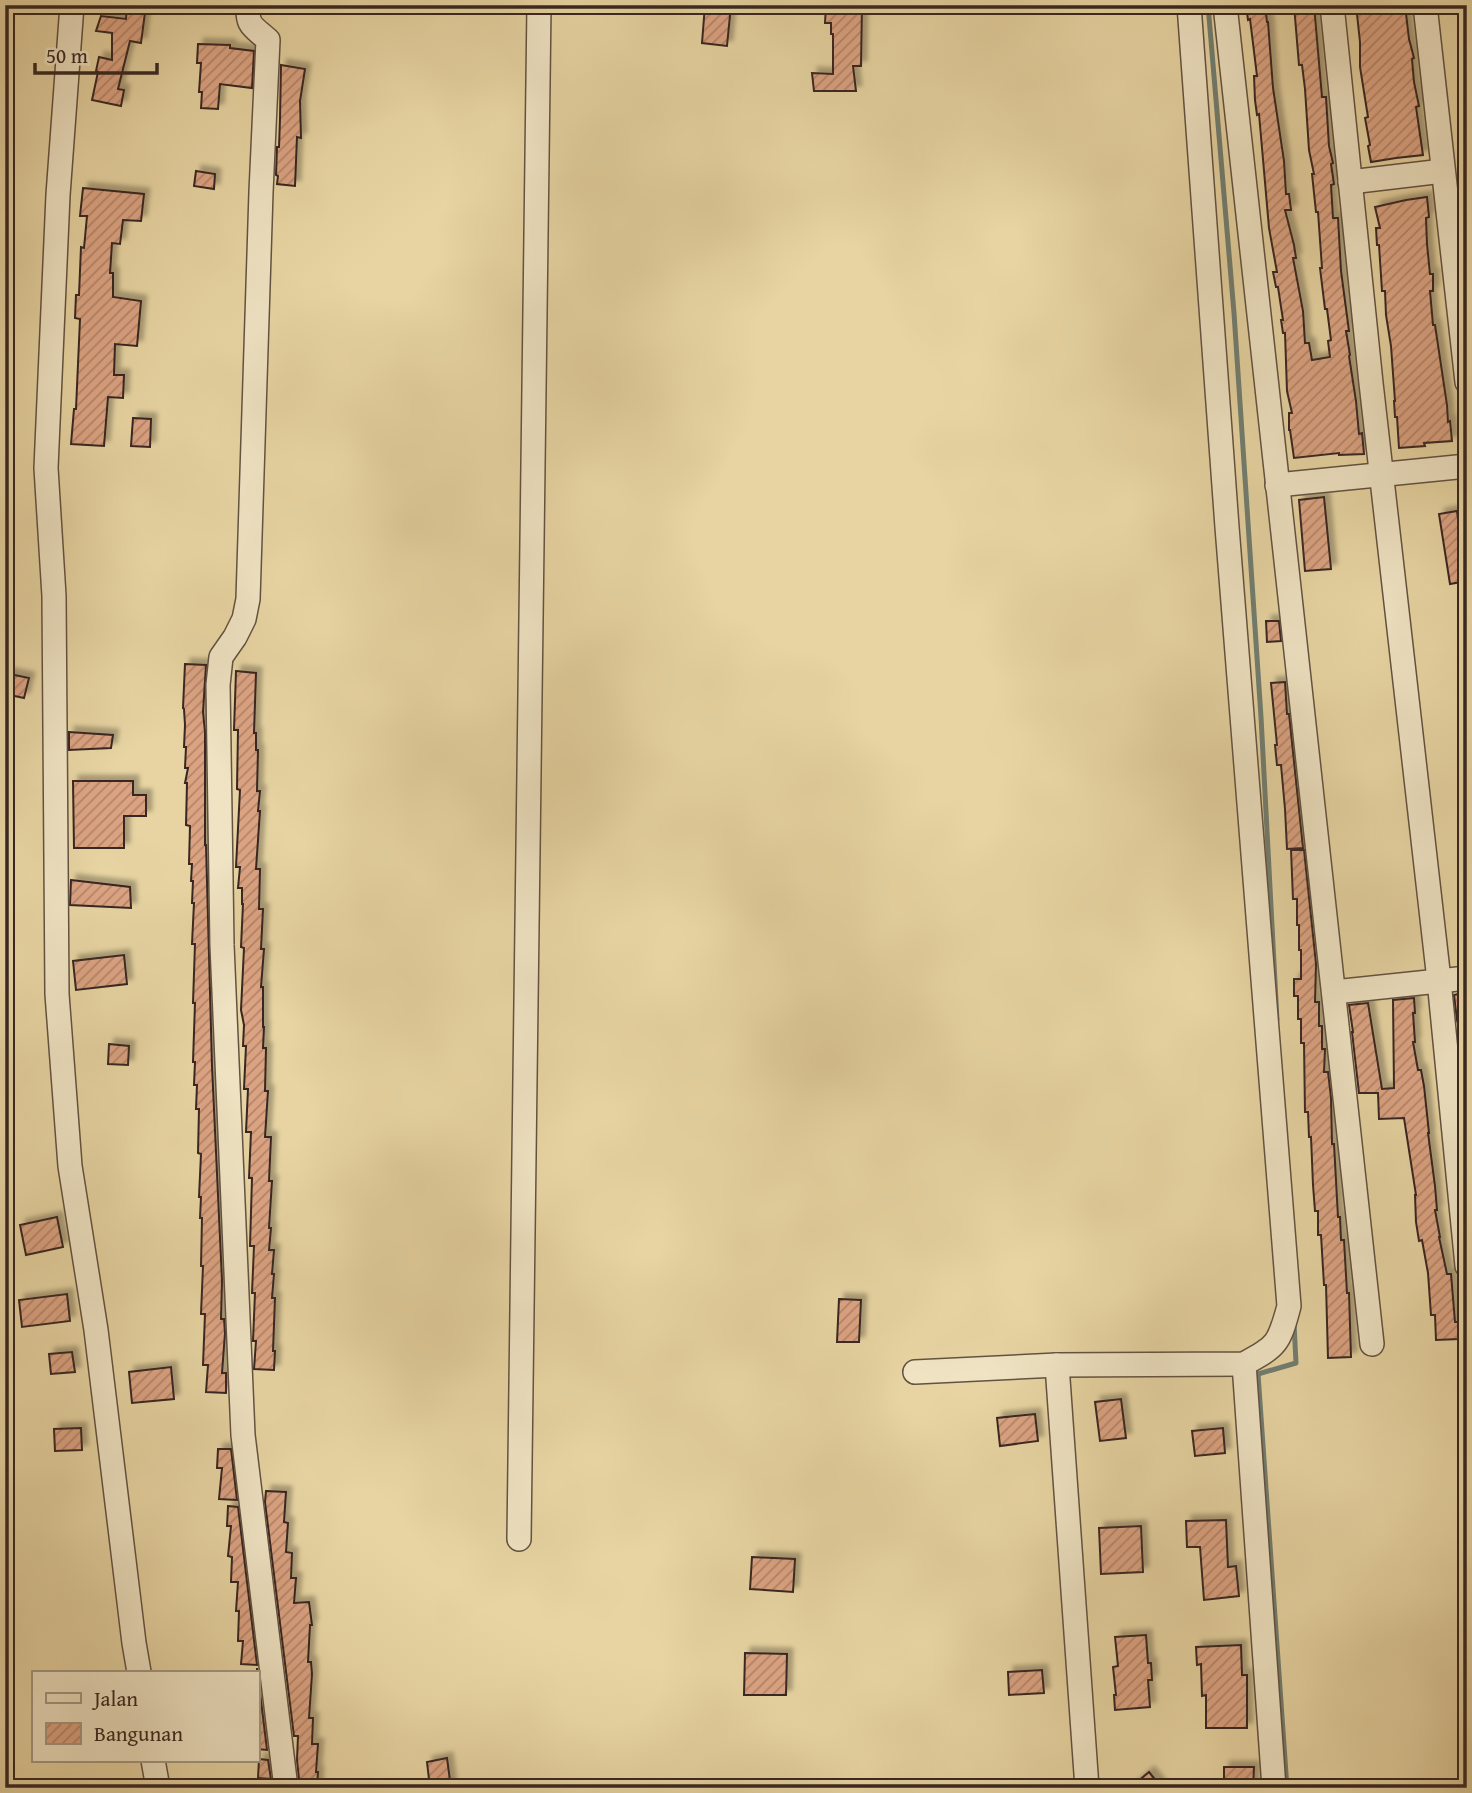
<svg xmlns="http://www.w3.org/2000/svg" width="1472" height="1793" font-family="'Gentium Book Plus',serif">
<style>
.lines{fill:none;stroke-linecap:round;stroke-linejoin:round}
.stream{stroke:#717e71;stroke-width:5}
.building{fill:url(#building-hatch);stroke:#372721;stroke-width:2;filter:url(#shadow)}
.minor-casing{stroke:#635241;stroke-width:26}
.minor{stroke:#efe3c3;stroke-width:23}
</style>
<defs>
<pattern id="building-hatch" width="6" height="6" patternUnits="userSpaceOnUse" patternTransform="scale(1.75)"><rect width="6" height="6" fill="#dca382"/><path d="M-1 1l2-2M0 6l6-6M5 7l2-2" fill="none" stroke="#b3856a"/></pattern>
<filter id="shadow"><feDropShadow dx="5.5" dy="-5.5" stdDeviation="2" flood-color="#0004"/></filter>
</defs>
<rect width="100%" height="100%" fill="#e7d4a2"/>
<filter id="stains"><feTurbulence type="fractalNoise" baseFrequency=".00286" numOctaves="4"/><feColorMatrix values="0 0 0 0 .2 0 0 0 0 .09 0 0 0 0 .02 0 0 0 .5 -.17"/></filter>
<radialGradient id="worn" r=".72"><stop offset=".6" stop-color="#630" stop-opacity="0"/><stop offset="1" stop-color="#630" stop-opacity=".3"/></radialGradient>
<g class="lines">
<g class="stream">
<path d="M1208 5 1234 313 1261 717 1277 1020"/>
<path d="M1287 1788 1258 1374 1296 1363 1294 1323"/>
</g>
</g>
<g class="building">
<path d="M127 5H146L141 43 130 41 118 89 124 90 121 106 92 100 98 72 96 71 99 57 112 60V33L96 31 101 16 126 19Z"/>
<path d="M705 5H731L727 46 702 43Z"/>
<path d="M826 5H862L861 66H853L856 91H814L812 73 833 74V34H831V23H825Z"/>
<path d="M1246 5H1265L1267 22H1268L1273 88 1284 161 1286 194H1289L1291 210H1285L1294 245 1296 258H1293L1303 311 1305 343H1309L1312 360 1330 357 1328 341 1331 340 1327 309H1325L1320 268H1322L1318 212H1316L1312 174H1314L1309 150 1305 89 1302 65H1299L1294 5H1314L1322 97H1326L1329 146 1333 163 1331 164 1334 184 1331 185 1333 218H1338L1341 271 1349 331H1346L1350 355 1349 356 1356 401 1359 434 1362 433 1364 454 1339 455V453L1294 458 1290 430H1289V413H1292L1287 391 1285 333H1283L1281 320H1283L1278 287H1276L1273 272H1277L1269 228 1262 148 1259 114 1257 115 1255 100 1254 76H1257L1250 19 1248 20Z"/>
<path d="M1356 5H1405L1409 39 1414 58 1412 59 1414 82 1419 106 1416 107 1423 155 1396 158 1371 162 1368 146 1370 145 1365 118 1368 117 1360 67V42Z"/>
<path d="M198 44 230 45V48L254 51 252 88 220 84 218 109 201 108 202 92H199L201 63H197Z"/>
<path d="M281 65 305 69 300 101 301 138 297 137 295 186 277 184 278 176 276 175 277 147H279L280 119Z"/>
<path d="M196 171 215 174 214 189 194 186Z"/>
<path d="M83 188 144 194 141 221 123 220 120 244 112 243 110 273H113V297L141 301 137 346 115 344 114 375H124L123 398 108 397 104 446 71 444 74 409H76L80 319 75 318 76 295H79L81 247 84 248 87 216H80Z"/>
<path d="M1427 197 1429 217 1426 218 1427 244 1430 274H1433V291H1430L1433 325H1435L1447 405 1448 422 1450 421 1452 441 1424 443 1425 446 1399 448 1397 417H1395L1394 401H1395L1391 346 1386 315 1385 291H1382L1379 245H1377L1376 228H1380L1375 207 1406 200Z"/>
<path d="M133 418 151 419 150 447 131 446Z"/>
<path d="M1324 497 1331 569 1305 571 1299 500Z"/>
<path d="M1457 511 1464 564H1466L1467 581 1450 584 1439 514Z"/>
<path d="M1266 621H1279L1281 641 1267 642Z"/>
<path d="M185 664 206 665 203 712 205 732V845H206L212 1066 222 1281 221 1319H224L225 1333 222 1373H226V1393L206 1392 208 1365H203L205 1314H201L203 1266H201L202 1218H200L201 1197H199L201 1154 198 1153 199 1109H196L197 1085H194L195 1062H193L195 1003H193L195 944H192L194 903H192L193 881H191L192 864H189L190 826 186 825 187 783H185L188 768H185L186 747H184L185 725 184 709 183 708Z"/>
<path d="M236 671 256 673 254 733H256V750H258L257 791H260L258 811H260L256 869H260L259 909H263L261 949H264L261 987H263V1027H264L263 1048H266L265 1091H268L265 1137H271L269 1181H272L269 1228H271L269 1250H274L272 1274H274L272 1298H275L273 1351H275L274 1370 254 1369 256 1341H253L255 1293H252L254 1246H250L252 1178H249L251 1132H246L248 1089H244L246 1046H243L244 1025 241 1010 244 948 241 947 243 904H242V888H238L240 867H236L240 790 237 789 238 730H234Z"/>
<path d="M5 673 29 678 24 698 5 694Z"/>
<path d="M1285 682 1287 714H1289L1303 848 1287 849 1285 809 1281 765H1277L1275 745H1277L1271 683Z"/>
<path d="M69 732 113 735 111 748 69 750Z"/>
<path d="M73 781H133V795H146V816H124V848H74Z"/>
<path d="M1291 850H1304L1316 964 1315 1002H1319V1026H1322V1049H1325L1324 1072H1328L1331 1098 1332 1144H1334L1338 1217H1340L1341 1240H1344L1347 1293H1349L1351 1357 1328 1358 1326 1285H1324L1321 1235H1318V1211H1315L1313 1185 1311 1137H1309L1308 1112H1305L1304 1043H1301V1019H1298V996H1294V979H1301V950H1299V925H1297V899H1293Z"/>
<path d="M71 880 130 887 131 908 70 905Z"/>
<path d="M124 955 127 984 76 990 73 961Z"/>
<path d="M1467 992V1039L1462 1040 1457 1020 1454 995Z"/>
<path d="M1414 998 1415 1013H1413L1415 1042H1413L1418 1070H1421L1424 1086 1429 1133H1428L1435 1186 1437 1210H1435L1440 1237H1439L1447 1274H1451L1455 1322H1458L1459 1339 1436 1340 1435 1315H1431L1428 1273 1422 1240 1419 1241 1416 1222 1415 1195H1416L1404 1118 1379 1119 1378 1093H1359L1352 1032H1353L1349 1005 1368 1003 1382 1089 1394 1088 1393 1000Z"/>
<path d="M109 1044 129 1046 128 1065 108 1064Z"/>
<path d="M57 1217 63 1247 26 1255 20 1225Z"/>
<path d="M67 1294 70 1321 22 1327 19 1300Z"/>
<path d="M839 1299 861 1300 859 1342H837Z"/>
<path d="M72 1352 75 1372 51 1374 49 1354Z"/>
<path d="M171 1367 174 1399 132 1403 129 1372Z"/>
<path d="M1121 1399 1126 1438 1100 1441 1095 1402Z"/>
<path d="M1035 1414 1038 1441 1000 1446 997 1418Z"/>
<path d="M81 1428 82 1450 55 1451 54 1429Z"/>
<path d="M1223 1428 1225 1453 1195 1456 1192 1431Z"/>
<path d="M218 1449H231L237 1500 219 1499 222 1468H217Z"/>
<path d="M266 1491 286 1492 284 1522 288 1523 286 1552 292 1553 291 1578H296L294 1603 309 1602 312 1625H310L308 1662H311L312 1674 309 1718H313L312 1744H318L316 1772H318L317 1788H300L297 1760 298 1736H294L265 1502Z"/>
<path d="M228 1506 238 1507 257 1665 241 1664 243 1641H238L239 1611H236L238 1582H231L232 1557 228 1556 231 1526H227Z"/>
<path d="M1226 1520 1228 1567 1236 1566 1239 1596 1204 1600 1200 1547H1187L1186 1521Z"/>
<path d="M1141 1526 1143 1572 1101 1574 1099 1528Z"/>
<path d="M752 1557 795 1559 793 1592 750 1589Z"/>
<path d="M1146 1635 1148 1663H1151L1152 1680H1148L1150 1707 1115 1710 1114 1695H1116L1113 1667 1118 1666 1115 1637Z"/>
<path d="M1241 1645 1242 1675H1247V1728H1206V1695L1202 1696 1201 1664 1197 1665 1196 1647Z"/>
<path d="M745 1653 787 1654 786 1695H744Z"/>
<path d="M257 1668 267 1750 257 1749Z"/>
<path d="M1042 1670 1044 1693 1009 1695 1008 1672Z"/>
<path d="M447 1758 451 1788H430L427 1762Z"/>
<path d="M259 1759 268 1760 271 1779 258 1778Z"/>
<path d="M1224 1767H1254L1253 1788H1224Z"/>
<path d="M1149 1772 1162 1788H1130Z"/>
</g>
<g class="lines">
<defs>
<g id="minor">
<path d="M72 5 58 195 46 468 54 596 57 994 70 1166 96 1330 134 1643 139 1672"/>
<path d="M248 5C247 27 253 26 268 40L261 192 248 599 244 619 235 637 221 657 218 685 222 945 243 1435 286 1788"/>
<path d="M1225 5 1372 1344"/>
<path d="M1332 5 1371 383 1439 980 1467 1266"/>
<path d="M1425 5 1467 382"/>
<path d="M1350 182 1443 171"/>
<path d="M1277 485 1467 466"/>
<path d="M1334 992 1467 978"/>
<path d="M1244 1364 1274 1788"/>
<path d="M1057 1365 1087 1788"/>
<path d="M915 1372 1057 1365 1244 1364C1277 1346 1279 1344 1289 1306L1227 527 1189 5"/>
<path d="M519 1539 539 5"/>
<path d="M153 1760 158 1788"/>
</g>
</defs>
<use href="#minor" class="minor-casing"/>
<use href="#minor" class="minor"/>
</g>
<rect width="1472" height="1793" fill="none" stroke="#e7d4a2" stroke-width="28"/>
<rect x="7" y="7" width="1458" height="1779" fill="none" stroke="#372721" stroke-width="3.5"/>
<rect x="14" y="14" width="1444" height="1765" fill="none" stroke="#372721" stroke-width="2"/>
<rect x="32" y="1671" width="228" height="91" fill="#efe3c3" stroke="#a59882" stroke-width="2"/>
<rect x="46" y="1693" width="35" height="10" fill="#efe3c3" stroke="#a59882" stroke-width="2"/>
<text x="94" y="1706" font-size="21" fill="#372721">Jalan</text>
<rect x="46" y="1723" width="35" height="21" fill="url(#building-hatch)" stroke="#a59882" stroke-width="2"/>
<text x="94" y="1741" font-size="21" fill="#372721">Bangunan</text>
<path d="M35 63v10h122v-10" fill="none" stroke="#372721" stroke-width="3.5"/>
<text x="46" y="63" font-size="21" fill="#372721" stroke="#efe3c3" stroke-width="5" paint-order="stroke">50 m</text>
<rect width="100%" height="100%" filter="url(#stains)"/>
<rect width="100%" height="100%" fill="url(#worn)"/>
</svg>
